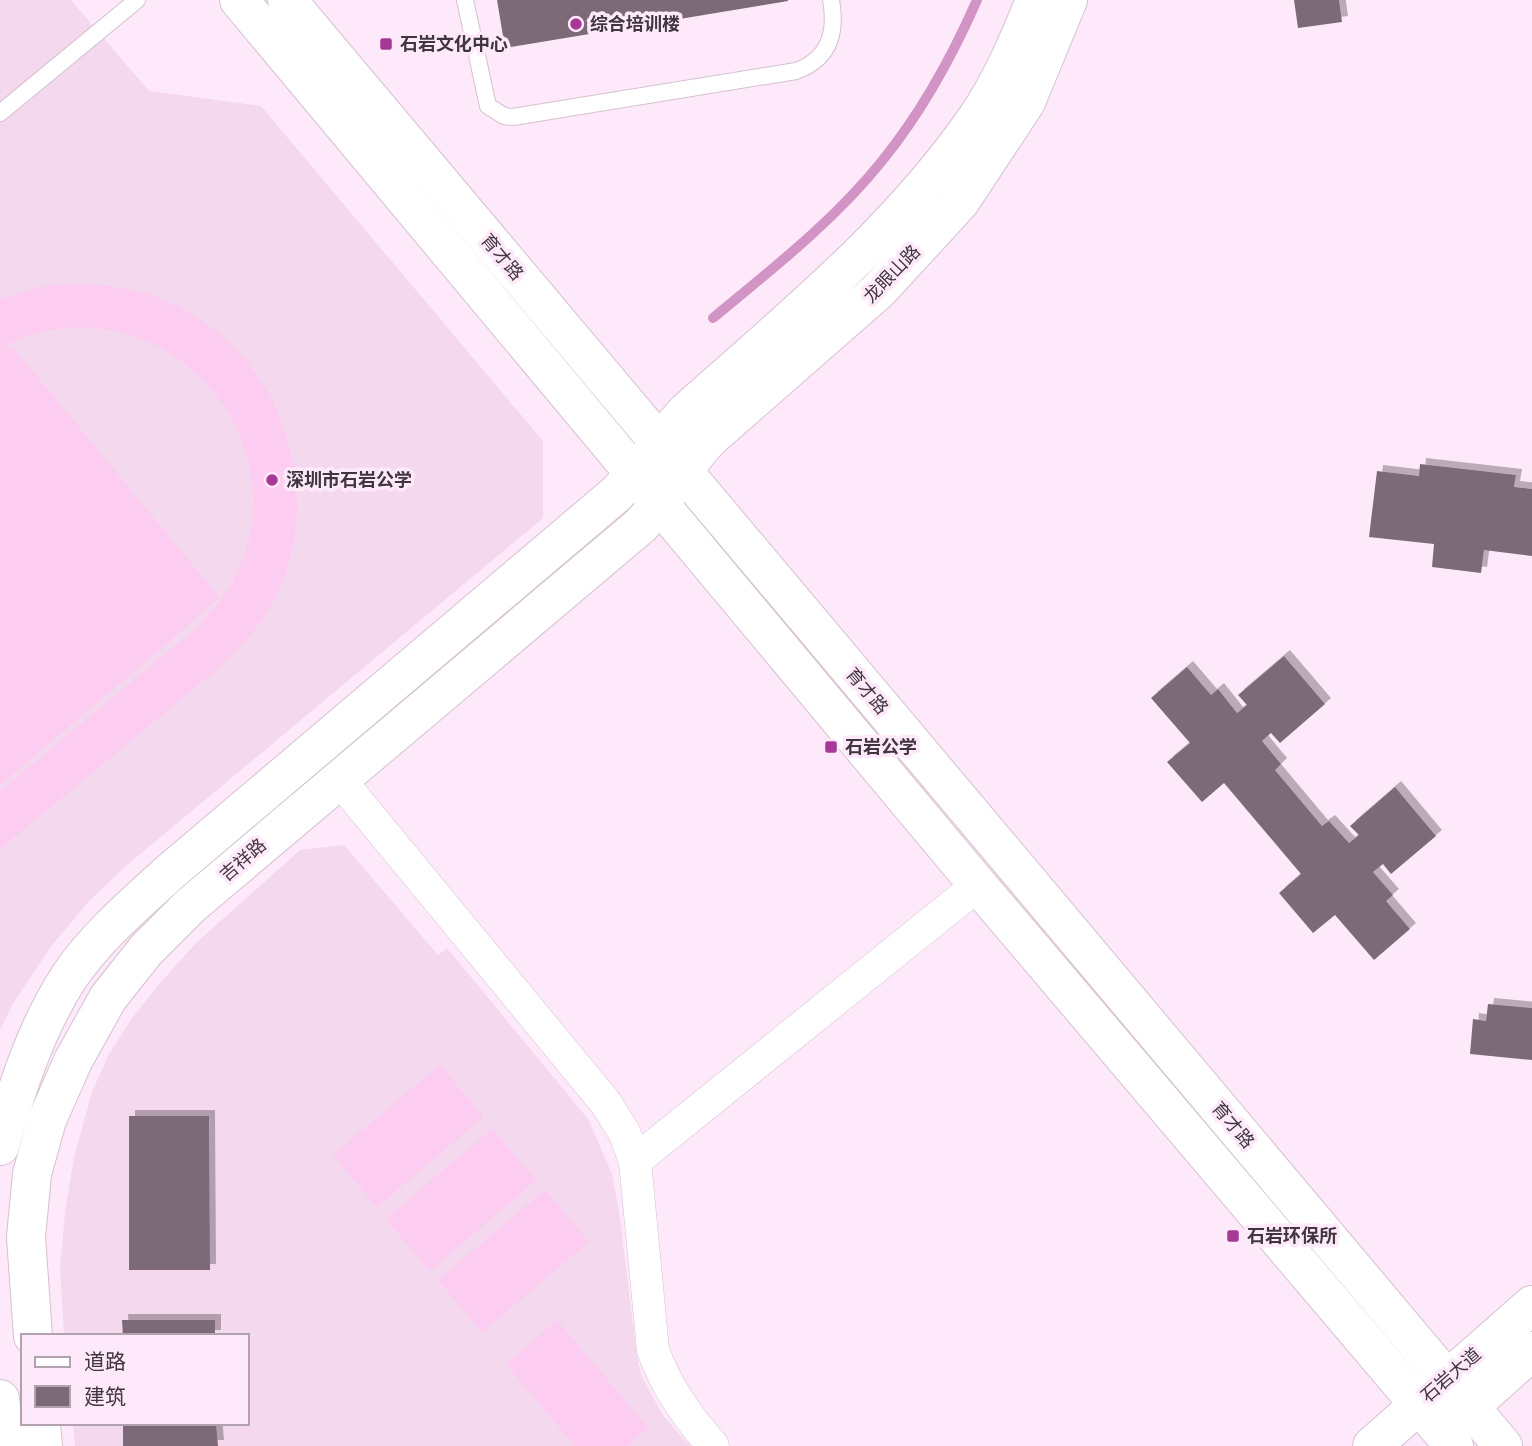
<svg xmlns="http://www.w3.org/2000/svg" width="1532" height="1446" font-family="Bitter,'Noto Sans SC',serif">
<style>
.built{fill:#f4d8ed}
.grass{fill:#fcccf1}
.lines{fill:none;stroke-linecap:round;stroke-linejoin:round}
.stream{stroke:#d293c5;stroke-width:10}
.building{fill:#7c6a78;filter:url(#shadow)}
.service-casing{stroke:#d5c1d1;stroke-width:18}
.minor-casing{stroke:#d5c1d1;stroke-width:33}
.tertiary-casing{stroke:#d5c1d1;stroke-width:40}
.service{stroke:#fff;stroke-width:16}
.minor{stroke:#fff;stroke-width:32}
.tertiary{stroke:#fff;stroke-width:38}
.poi-dot{fill:#a63896;stroke:#fee9fa;stroke-width:2.5}
.labels{text-anchor:middle;dominant-baseline:central;stroke-width:7;stroke-linejoin:round;paint-order:stroke}
.poi-label{font-size:18px;font-weight:bold;fill:#40373e;stroke:#fee9fa;text-anchor:start}
.street-label{font-size:18px;fill:#40373e;stroke:#fee9fa}
</style>
<defs>
<filter id="shadow"><feDropShadow dx="6" dy="-6" stdDeviation="0" flood-color="#0004"/></filter>
</defs>
<rect width="100%" height="100%" fill="#fee9fa"/>
<g class="built">
<path d="M0 0H71L149 91 261 106 543 441V518L126 866 90 900 52 945 12 1005 0 1030Z"/>
<path d="M344 845 438 955 447 948 588 1119 612 1174 620 1218 637 1358 642 1377 662 1414 690 1446H75L73 1423H247V1336H64L60 1268 65 1212 74 1157 92 1092 108 1056 130 1021 159 984 196 943 300 850Z"/>
</g>
<g class="grass">
<path d="M83 283C107 286 132 288 156 297 267 336 323 466 285 576 272 612 248 640 221 666L0 849V791L191 633C220 605 245 571 251 529 271 392 133 284 6 345L9 349 12 346 219 597 173 638 0 785V299L45 286Z"/>
<path d="M440 1065 483 1117 377 1207 333 1155Z"/>
<path d="M492 1129 536 1180 430 1271 386 1219Z"/>
<path d="M545 1190 589 1242 482 1332 438 1280Z"/>
<path d="M557 1320 648 1428 626 1446H575L506 1364Z"/>
</g>
<g class="lines">
<path class="stream" d="M713 318C772 269 834 221 882 161 921 113 952 57 977 0"/>
</g>
<g class="building">
<path d="M497 0H788V1L505 48Z"/>
<path d="M1294 0H1339L1342 22 1298 28Z"/>
<path d="M1420 464 1516 475 1514 487 1532 489V556L1484 550 1481 573 1432 567 1434 544 1369 537 1377 471 1419 476Z"/>
<path d="M1284 656 1325 704 1280 743 1271 733 1262 741 1281 764 1275 770 1322 826 1329 821 1349 843 1359 835 1350 826 1395 787 1436 836 1391 874 1383 864 1373 872 1393 895 1386 901 1410 929 1374 960 1335 915 1313 933 1279 893 1301 874 1224 783 1202 802 1167 762 1190 743 1151 698 1187 667 1211 695 1218 689 1237 713 1247 705 1238 695Z"/>
<path d="M1488 1004 1532 1008V1060L1470 1054 1473 1019 1486 1021Z"/>
<path d="M129 1116H209L210 1270H129Z"/>
<path d="M122 1320H215V1336H123Z"/>
<path d="M123 1423H216L218 1446H123Z"/>
</g>
<g class="lines">
<defs>
<g id="service">
<path d="M465 0 488 106 504 116 513 117 796 71C829 59 837 33 831 0"/>
<path d="M0 113 137 0"/>
</g>
<g id="minor">
<path d="M339 779 605 1102 624 1132 635 1161 653 1350C666 1387 687 1416 713 1446"/>
<path d="M635 1161 978 885"/>
</g>
<g id="tertiary">
<path d="M239 0 962 866 1454 1446"/>
<path d="M287 0 1503 1446"/>
<path d="M0 1146C17 1088 36 1028 69 977 96 937 135 904 170 872L615 495C642 469 661 439 686 412 789 320 897 233 976 119 1001 83 1019 40 1035 0"/>
<path d="M33 1336 26 1237 32 1174 47 1120 73 1061 108 998 146 950 190 906 640 526C667 498 684 465 710 438L879 290 960 202 1026 102 1068 0"/>
<path d="M0 1399 6 1446"/>
<path d="M41 1423 43 1446"/>
<path d="M1452 1423 1532 1351"/>
<path d="M1372 1446 1532 1305"/>
</g>
</defs>
<use href="#service" class="service-casing"/>
<use href="#minor" class="minor-casing"/>
<use href="#tertiary" class="tertiary-casing"/>
<use href="#service" class="service"/>
<use href="#minor" class="minor"/>
<use href="#tertiary" class="tertiary"/>
</g>
<g class="poi-dot">
<circle cx="576" cy="24" r="7"/>
<rect x="379" y="37" width="14" height="14" rx="3.5"/>
<circle cx="272" cy="480" r="7"/>
<rect x="824" y="740" width="14" height="14" rx="3.5"/>
<rect x="1226" y="1229" width="14" height="14" rx="3.5"/>
</g>
<g class="labels">
<g class="poi-label">
<text x="590" y="24">综合培训楼</text>
<text x="400" y="44">石岩文化中心</text>
<text x="286" y="480">深圳市石岩公学</text>
<text x="845" y="747">石岩公学</text>
<text x="1247" y="1236">石岩环保所</text>
</g>
<g class="street-label">
<text transform="translate(502 257) rotate(50)">育才路</text>
<text transform="translate(892 274) rotate(-46)">龙眼山路</text>
<text transform="translate(867 691) rotate(50)">育才路</text>
<text transform="translate(243 860) rotate(-41)">吉祥路</text>
<text transform="translate(1233 1125) rotate(50)">育才路</text>
<text transform="translate(1451 1375) rotate(-41)">石岩大道</text>
</g>
</g>
<rect x="21" y="1334" width="228" height="91" fill="#fee9fa" stroke="#b2a2af" stroke-width="2"/>
<rect x="35" y="1357" width="35" height="10" fill="#ffffff" stroke="#b2a2af" stroke-width="2"/>
<text x="84" y="1369" font-size="21" fill="#40373e">道路</text>
<rect x="35" y="1386" width="35" height="21" fill="#7c6a78" stroke="#b2a2af" stroke-width="2"/>
<text x="84" y="1404" font-size="21" fill="#40373e">建筑</text>
</svg>
